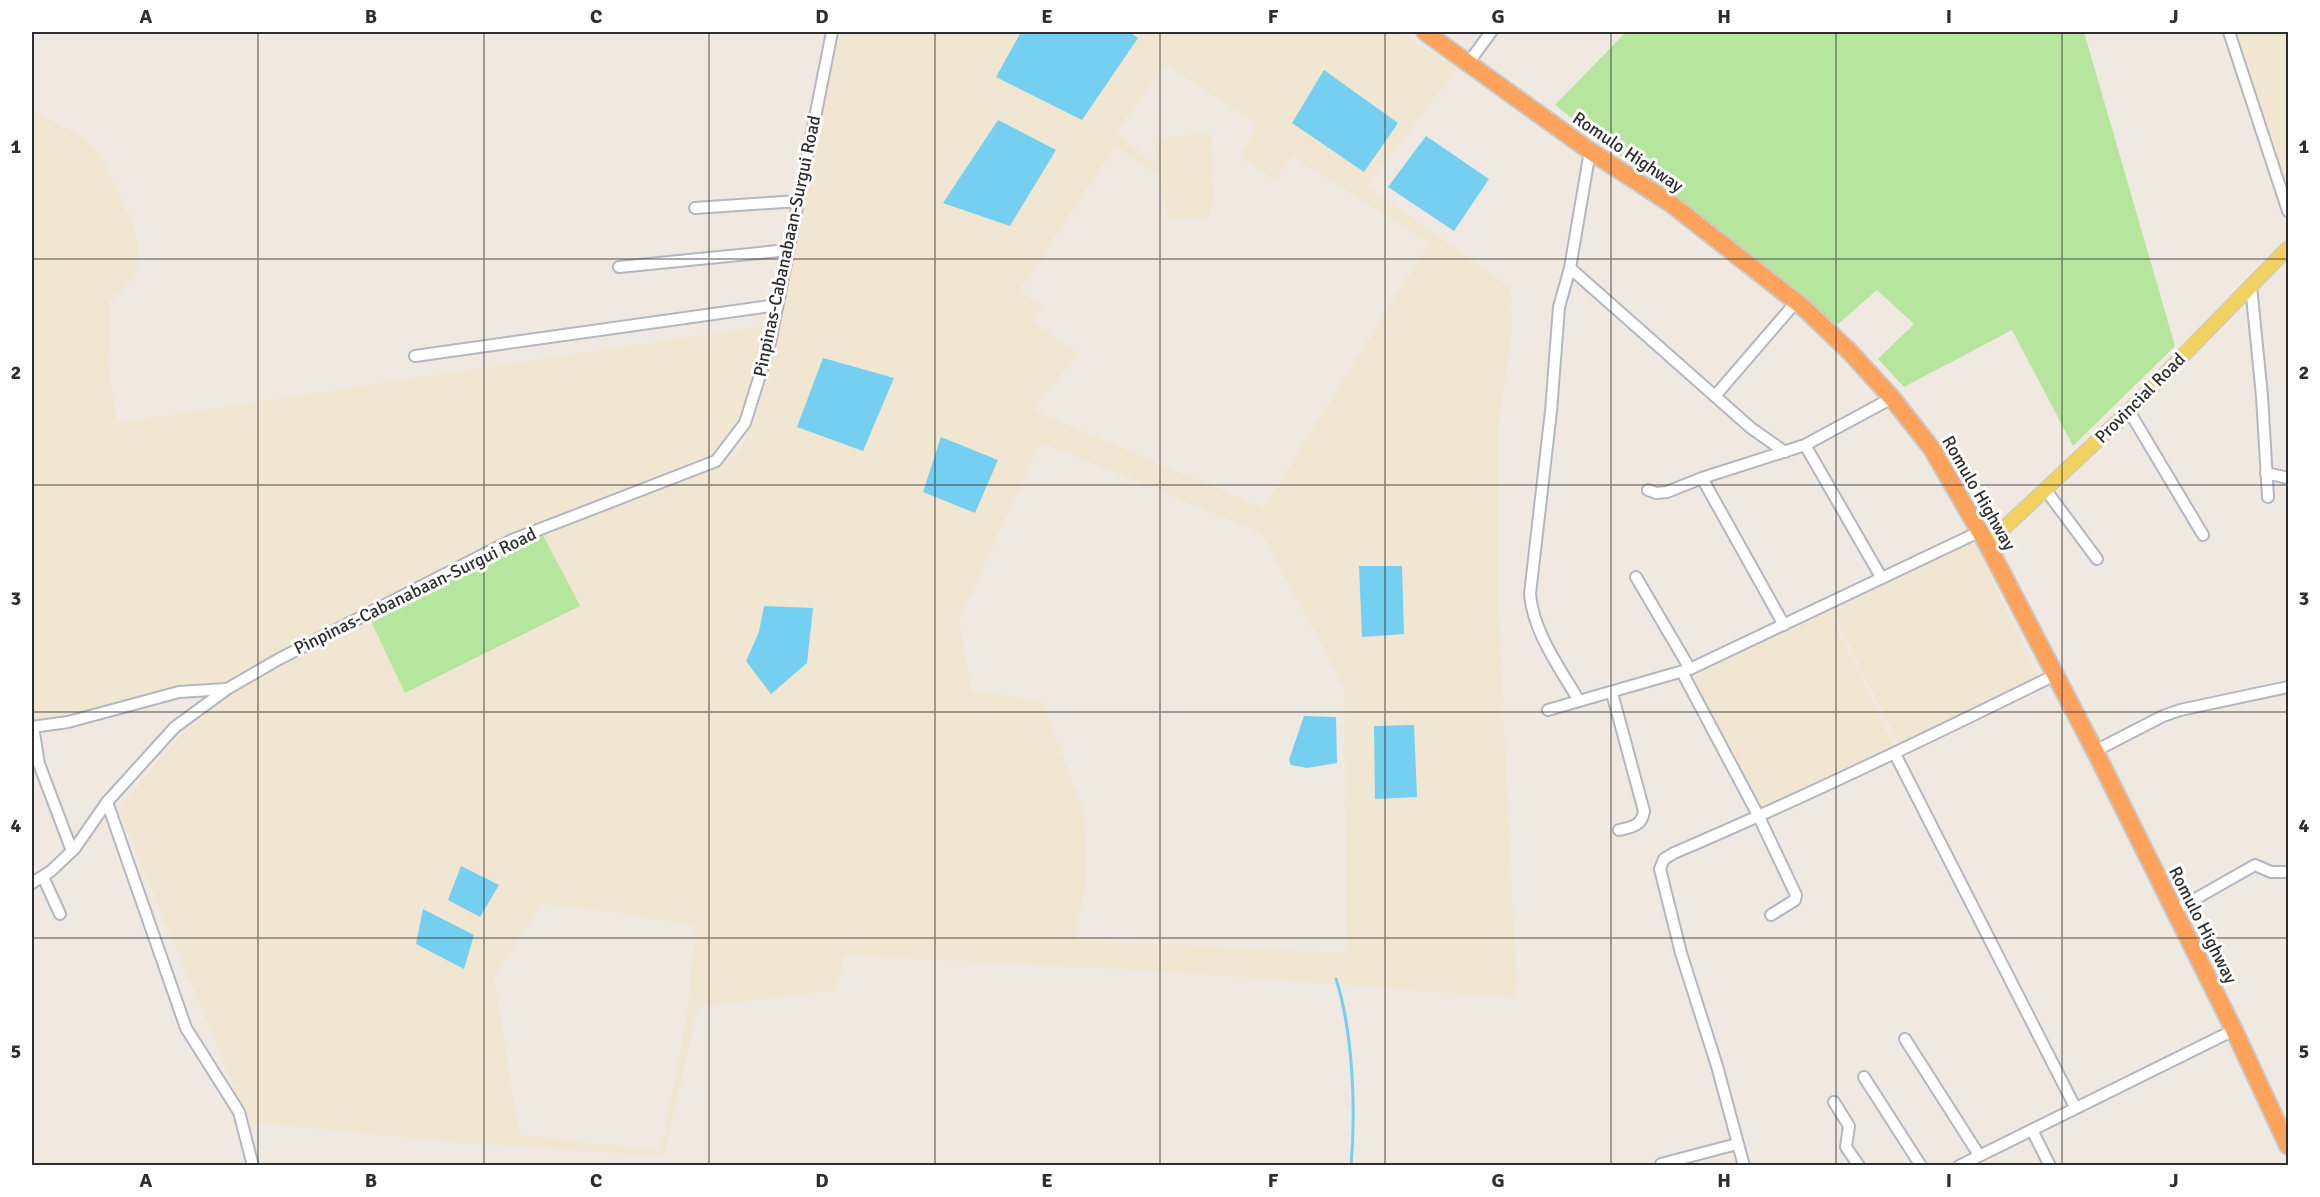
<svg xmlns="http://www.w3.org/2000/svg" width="2320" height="1197" font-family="Signika,sans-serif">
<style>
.education{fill:#f0e6d1;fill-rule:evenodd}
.green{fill:#b6e59e}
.water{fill:#75cff0}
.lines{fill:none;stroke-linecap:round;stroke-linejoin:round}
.stream{stroke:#75cff0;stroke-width:3}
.minor-casing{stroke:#b4b7c1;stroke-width:14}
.major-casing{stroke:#c9c9c9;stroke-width:16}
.highway-casing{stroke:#c9c9c9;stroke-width:20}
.minor{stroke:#fff;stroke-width:10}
.major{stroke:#f2d163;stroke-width:14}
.highway{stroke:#ffa35c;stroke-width:16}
.grid{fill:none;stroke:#2e2e2e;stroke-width:1.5;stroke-opacity:0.55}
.labels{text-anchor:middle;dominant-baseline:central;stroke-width:6;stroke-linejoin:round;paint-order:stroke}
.street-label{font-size:18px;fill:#2e2e2e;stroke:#fff}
.neatline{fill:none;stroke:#2e2e2e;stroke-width:2}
.grid-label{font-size:20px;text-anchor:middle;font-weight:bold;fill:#2e2e2e}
</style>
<rect width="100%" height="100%" fill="#efe9e1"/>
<g class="education">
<path d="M834 32H1401L1457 70 1367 186 1510 287 1512 329 1498 428V603L1517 998 1174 972 844 955 837 990 698 1007 664 1156 465 1143 249 1122 118 809 178 738 232 692 370 617 508 548 553 528 725 462 740 450 756 419 778 324ZM1165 64 1256 123 1242 158 1275 180 1292 156 1429 243 1263 508 1033 410 1078 354 1033 322 1042 306 1020 290 1116 146 1158 175 1169 220 1209 218 1213 199 1211 132 1155 139 1157 166 1116 132ZM1041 442 1261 533 1344 687 1347 953 1074 940 1086 882 1085 817 1043 702 971 690 959 620ZM542 904 607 911 696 926 687 1018 661 1151 519 1135 494 977Z"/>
<path d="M2232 32H2288V188L2256 110Z"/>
<path d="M32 111 81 136 102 157 131 219 139 246 136 275 110 302 109 370 117 423 770 325 745 407 729 435 707 456 507 536 276 653 225 686 67 719 32 722Z"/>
<path d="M1973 538 2038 678 1899 745 1829 606Z"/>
<path d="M1827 607 1896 749 1761 810 1689 672Z"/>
</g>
<g class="green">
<path d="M1626 32H2084L2175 346 2073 446 2012 330 1904 387 1878 359 1914 324 1877 290 1837 325 1555 105Z"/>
<path d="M543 535 580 606 405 693 370 619Z"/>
</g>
<g class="water">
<path d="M1021 32H1129L1138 38 1082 120 996 77Z"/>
<path d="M1324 70 1398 123 1364 172 1292 123Z"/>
<path d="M998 120 1056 150 1010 226 943 203Z"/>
<path d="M1426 136 1489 179 1454 231 1388 187Z"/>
<path d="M823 358 894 378 863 451 797 427Z"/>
<path d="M941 437 998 460 975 513 923 492Z"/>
<path d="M1359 566H1402L1404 634 1362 637Z"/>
<path d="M764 606 813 608 807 663 771 694 746 661 759 632Z"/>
<path d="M1304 716 1336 717 1337 763 1307 768 1291 765 1289 760Z"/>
<path d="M1414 725 1417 797 1375 799 1374 726Z"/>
<path d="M461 866 499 885 480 917 448 900Z"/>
<path d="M423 909 474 935 464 969 416 944Z"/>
</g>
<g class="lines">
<path class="stream" d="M1336 979C1353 1032 1356 1110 1351 1166"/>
<defs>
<g id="minor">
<path d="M2229 32 2288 211"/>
<path d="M1469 62 1491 32"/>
<path d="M1590 151 1570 268 1559 307 1551 411 1530 594C1533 632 1560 668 1579 701L1690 669 1981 531"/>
<path d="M695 208 798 201"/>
<path d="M619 267 788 250"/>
<path d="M1570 268 1751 428 1785 452"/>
<path d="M2251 286 2262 396 2268 497"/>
<path d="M415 356 777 305"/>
<path d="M1715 396 1796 302"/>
<path d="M2129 411 2203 535"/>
<path d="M1805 445 1881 577"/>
<path d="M2266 473 2288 478"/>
<path d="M1702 478 1784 625"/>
<path d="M2045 489 2097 559"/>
<path d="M1648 490 1656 493 1667 492 1702 478 1805 445 1892 398"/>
<path d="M1636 577 1690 669"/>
<path d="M1682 672 1759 817 1796 895 1795 900 1771 915"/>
<path d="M1612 693 1644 811C1642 826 1632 827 1619 830"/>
<path d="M1548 710 1579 701"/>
<path d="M32 727 68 722 179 692 226 689"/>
<path d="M33 727 39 764 72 851"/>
<path d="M2095 751 2163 716 2180 710 2288 687"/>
<path d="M1895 754 2075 1107"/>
<path d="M107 802 186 1028 239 1112 253 1166"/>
<path d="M43 877 60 914"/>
<path d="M32 883 51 871 75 848 107 802 175 727 227 689 279 659 512 540 716 461 745 423 770 343 832 32"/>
<path d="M2174 911 2255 865 2271 872H2288"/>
<path d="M1905 1039 1979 1155"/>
<path d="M1864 1077 1921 1166"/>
<path d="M1834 1102 1849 1126 1846 1147 1859 1166"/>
<path d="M2032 1130 2050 1166"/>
<path d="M1661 1164 1737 1144"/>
<path d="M1744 1166 1717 1066 1681 953 1660 869 1664 859 1674 853C1803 798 1929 737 2055 675"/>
<path d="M1959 1166 2234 1030"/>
</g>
<path id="major" d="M1987 544 2129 411 2288 248"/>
<path id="highway" d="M1425 32 1590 151 1670 203 1804 308 1850 352 1892 398 1932 449 1987 544 2095 751 2234 1030 2288 1146"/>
</defs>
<use href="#minor" class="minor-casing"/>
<use href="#major" class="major-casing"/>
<use href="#highway" class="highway-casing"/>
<use href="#minor" class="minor"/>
<use href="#major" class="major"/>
<use href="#highway" class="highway"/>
</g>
<path class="grid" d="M258 32V1166M484 32V1166M709 32V1166M935 32V1166M1160 32V1166M1385 32V1166M1611 32V1166M1836 32V1166M2062 32V1166M32 259H2288M32 485H2288M32 712H2288M32 938H2288"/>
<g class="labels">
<g class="street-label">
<text transform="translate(1628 152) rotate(34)">Romulo Highway</text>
<text transform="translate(787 246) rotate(-78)">Pinpinas-Cabanabaan-Surgui Road</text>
<text transform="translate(2140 398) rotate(-45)">Provincial Road</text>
<text transform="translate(1979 493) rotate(60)">Romulo Highway</text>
<text transform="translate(415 591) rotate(-26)">Pinpinas-Cabanabaan-Surgui Road</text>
<text transform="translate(2203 925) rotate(63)">Romulo Highway</text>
</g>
</g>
<rect width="2320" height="1197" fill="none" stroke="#ffffff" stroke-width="66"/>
<rect x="33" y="33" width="2254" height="1131" class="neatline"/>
<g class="grid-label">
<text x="146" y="23">A</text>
<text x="371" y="23">B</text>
<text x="596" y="23">C</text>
<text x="822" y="23">D</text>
<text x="1047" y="23">E</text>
<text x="1273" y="23">F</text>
<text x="1498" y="23">G</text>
<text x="1724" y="23">H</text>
<text x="1949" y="23">I</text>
<text x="2174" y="23">J</text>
<text x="16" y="153">1</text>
<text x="2304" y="153">1</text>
<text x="16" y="379">2</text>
<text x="2304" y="379">2</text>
<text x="16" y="605">3</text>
<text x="2304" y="605">3</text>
<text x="16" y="832">4</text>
<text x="2304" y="832">4</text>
<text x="16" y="1058">5</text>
<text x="2304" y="1058">5</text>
<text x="146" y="1187">A</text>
<text x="371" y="1187">B</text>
<text x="596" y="1187">C</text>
<text x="822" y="1187">D</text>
<text x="1047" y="1187">E</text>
<text x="1273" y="1187">F</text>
<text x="1498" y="1187">G</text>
<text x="1724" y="1187">H</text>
<text x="1949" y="1187">I</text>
<text x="2174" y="1187">J</text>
</g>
</svg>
